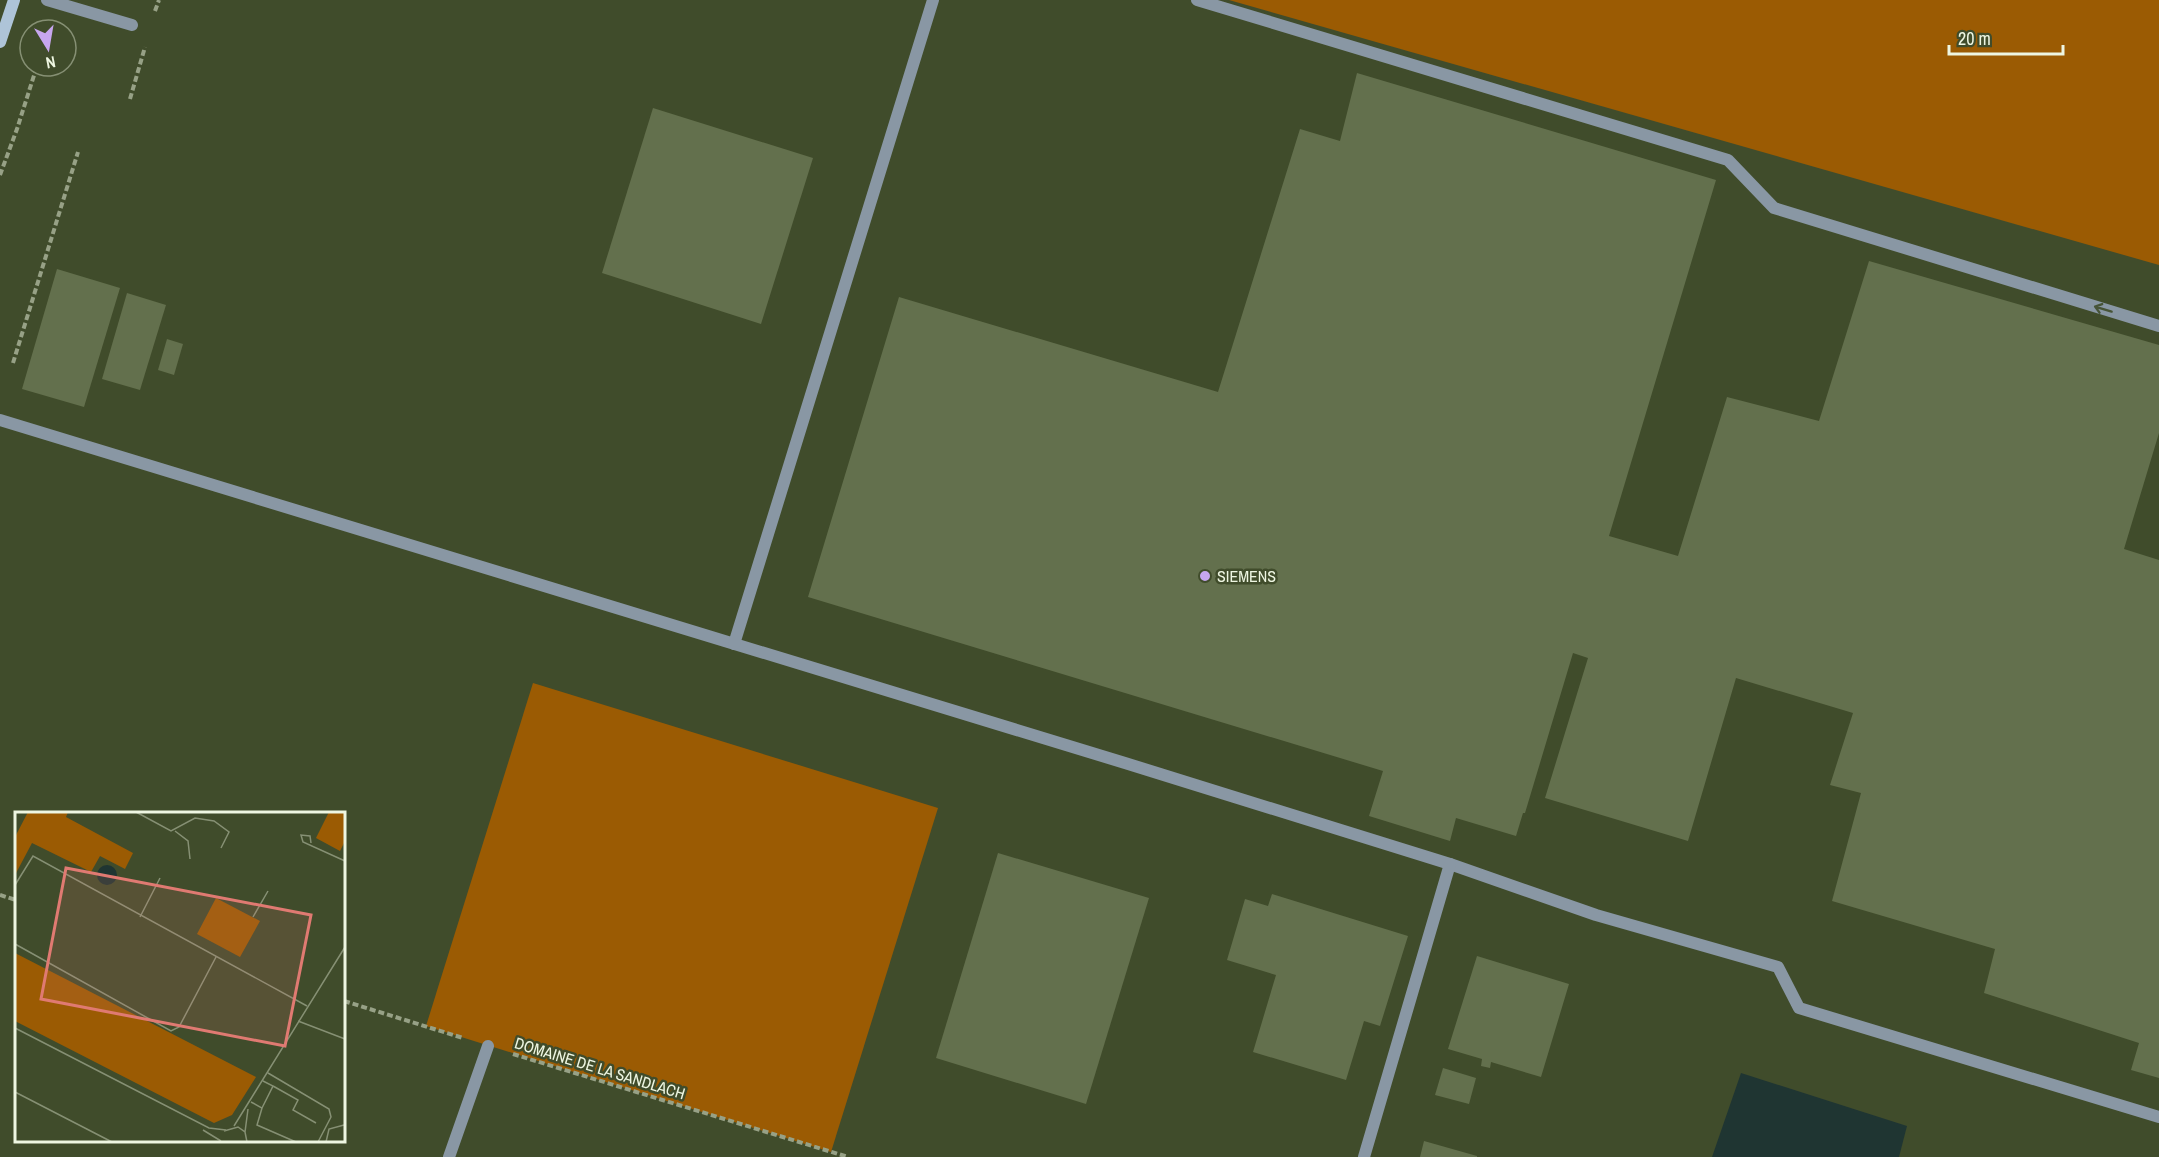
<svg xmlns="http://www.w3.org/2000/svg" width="2159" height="1157" font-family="'Archivo Narrow',sans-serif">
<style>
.green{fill:#9b5b03}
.water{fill:#1f3532}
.building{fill:#63704d}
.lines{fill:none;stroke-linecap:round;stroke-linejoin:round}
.path{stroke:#97a186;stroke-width:4;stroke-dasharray:6 3;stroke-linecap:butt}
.lane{stroke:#8997a4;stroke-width:12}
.secondary{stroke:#aec4d8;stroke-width:12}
.oneway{stroke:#475437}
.poi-dot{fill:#c7a6ef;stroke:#404c2b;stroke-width:2}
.labels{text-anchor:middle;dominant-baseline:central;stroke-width:5;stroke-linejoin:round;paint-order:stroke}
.poi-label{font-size:16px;fill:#eef6e2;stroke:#404c2b;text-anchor:start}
.street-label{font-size:16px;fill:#eef6e2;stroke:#404c2b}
.inset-road{fill:none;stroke:#869074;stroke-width:1.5}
.view{fill:#e07a72;fill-opacity:0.15;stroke:#e07a72;stroke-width:3}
.inset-edge{fill:none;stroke:#eef6e2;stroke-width:3}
</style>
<rect width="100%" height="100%" fill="#404c2b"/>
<g class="green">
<path d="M1229 0H2159V265Z"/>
<path d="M533 683 938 808 831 1152 426 1026Z"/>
</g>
<path class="water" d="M1741 1073 1907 1126 1899 1157H1712Z"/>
<g class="building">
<path d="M1357 73 1716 180 1609 536 1678 556 1727 397 1819 421 1869 261 2159 345V433L2124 549 2159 560V1078L2131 1070 2139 1043 1984 993 1995 949 1832 901 1861 793 1830 785 1853 713 1736 678 1688 841 1545 798 1588 658 1573 653 1525 813H1523L1516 836 1456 818 1450 841 1369 816 1383 771 808 597 899 297 1218 392 1300 129 1340 141Z"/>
<path d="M653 108 813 158 761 324 602 273Z"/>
<path d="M57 269 120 288 84 407 22 389Z"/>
<path d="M127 293 166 305 140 390 102 379Z"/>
<path d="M167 339 183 344 174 375 158 370Z"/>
<path d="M998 853 1149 898 1086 1104 936 1058Z"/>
<path d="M1272 894 1408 936 1380 1026 1364 1021 1346 1080 1253 1052 1276 975 1227 960 1245 899 1268 906Z"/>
<path d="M1477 956 1569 984 1541 1077 1491 1062 1490 1068 1481 1066 1482 1059 1448 1049Z"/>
<path d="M1443 1068 1476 1078 1469 1104 1435 1095Z"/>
<path d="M1424 1141 1477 1156V1157H1420Z"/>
</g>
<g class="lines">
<g class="path">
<path d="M155 11 159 0"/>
<path d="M130 99 145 47"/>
<path d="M0 175 17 129 37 66"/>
<path d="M13 363 78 152"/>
<path d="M0 895 16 900"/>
<path d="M344 1001 463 1038"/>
<path d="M513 1054 848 1157"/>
</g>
<g class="lane">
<path d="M47 0 132 25"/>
<path d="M1197 0 1728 160 1774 208 2159 326"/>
<path d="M0 420 1125 763 1450 864 1596 915 1778 967 1799 1008 2159 1117"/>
<path d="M734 644 933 0"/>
<path d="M449 1157 488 1046"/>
<path d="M1364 1157 1450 864"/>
</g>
<path class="secondary" d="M0 42 14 0"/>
</g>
<defs><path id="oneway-shaft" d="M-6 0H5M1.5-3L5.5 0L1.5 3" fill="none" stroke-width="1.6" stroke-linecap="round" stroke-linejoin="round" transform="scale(1.5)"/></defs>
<use class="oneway" href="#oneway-shaft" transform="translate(2103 309) rotate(-163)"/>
<circle class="poi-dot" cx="1205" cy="576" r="6"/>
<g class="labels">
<g class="poi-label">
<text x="1217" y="576">SIEMENS</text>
</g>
<g class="street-label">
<text transform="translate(600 1068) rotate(17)">DOMAINE DE LA SANDLACH</text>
</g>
</g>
<g transform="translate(15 812)">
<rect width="330" height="330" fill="#404c2b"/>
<path d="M13 0H53L51 5 118 41 110 57 85 44 76 60 17 31 0 63V25ZM314 0H330V29L325 39 301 26ZM201 86 245 109 225 145 182 122ZM0 141 241 265 217 303 199 311 0 209Z" fill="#9b5b03"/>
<path d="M82 63a10 10 0 1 1 20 0a10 10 0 1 1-20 0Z" fill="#1f3532"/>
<path class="inset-road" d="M121 0 156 19 180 6 199 9 214 20 206 36M160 19 173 29 175 47M296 31 295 24 286 23 288 30 330 49M0 73 18 44 292 194M125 105 145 66M238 105 253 79M0 132 156 219 164 215 201 145M283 209 330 227M0 216 194 316 211 318M253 261 314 297 316 305 303 330M258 274 283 288 278 298 301 311M0 280 97 330M236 290 247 296 242 313 281 330M247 296 258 274 248 269M219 314 330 135M188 318 206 329M209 319 223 315 230 320 232 330M230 320 233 297M311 330 314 317 329 313"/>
<path class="view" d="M51 56 296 103 270 234 26 187Z"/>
<rect width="330" height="330" class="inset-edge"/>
</g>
<g transform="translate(48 48) rotate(169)"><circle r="28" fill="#404c2b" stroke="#869074" stroke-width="1.5"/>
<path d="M0-4.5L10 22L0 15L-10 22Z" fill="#c7a6ef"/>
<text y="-9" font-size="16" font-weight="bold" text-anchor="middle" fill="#eef6e2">N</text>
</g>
<path d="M1949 45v9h114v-9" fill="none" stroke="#eef6e2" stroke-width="3"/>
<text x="1958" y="45" font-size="18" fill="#eef6e2" stroke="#404c2b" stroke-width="4.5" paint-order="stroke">20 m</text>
</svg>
